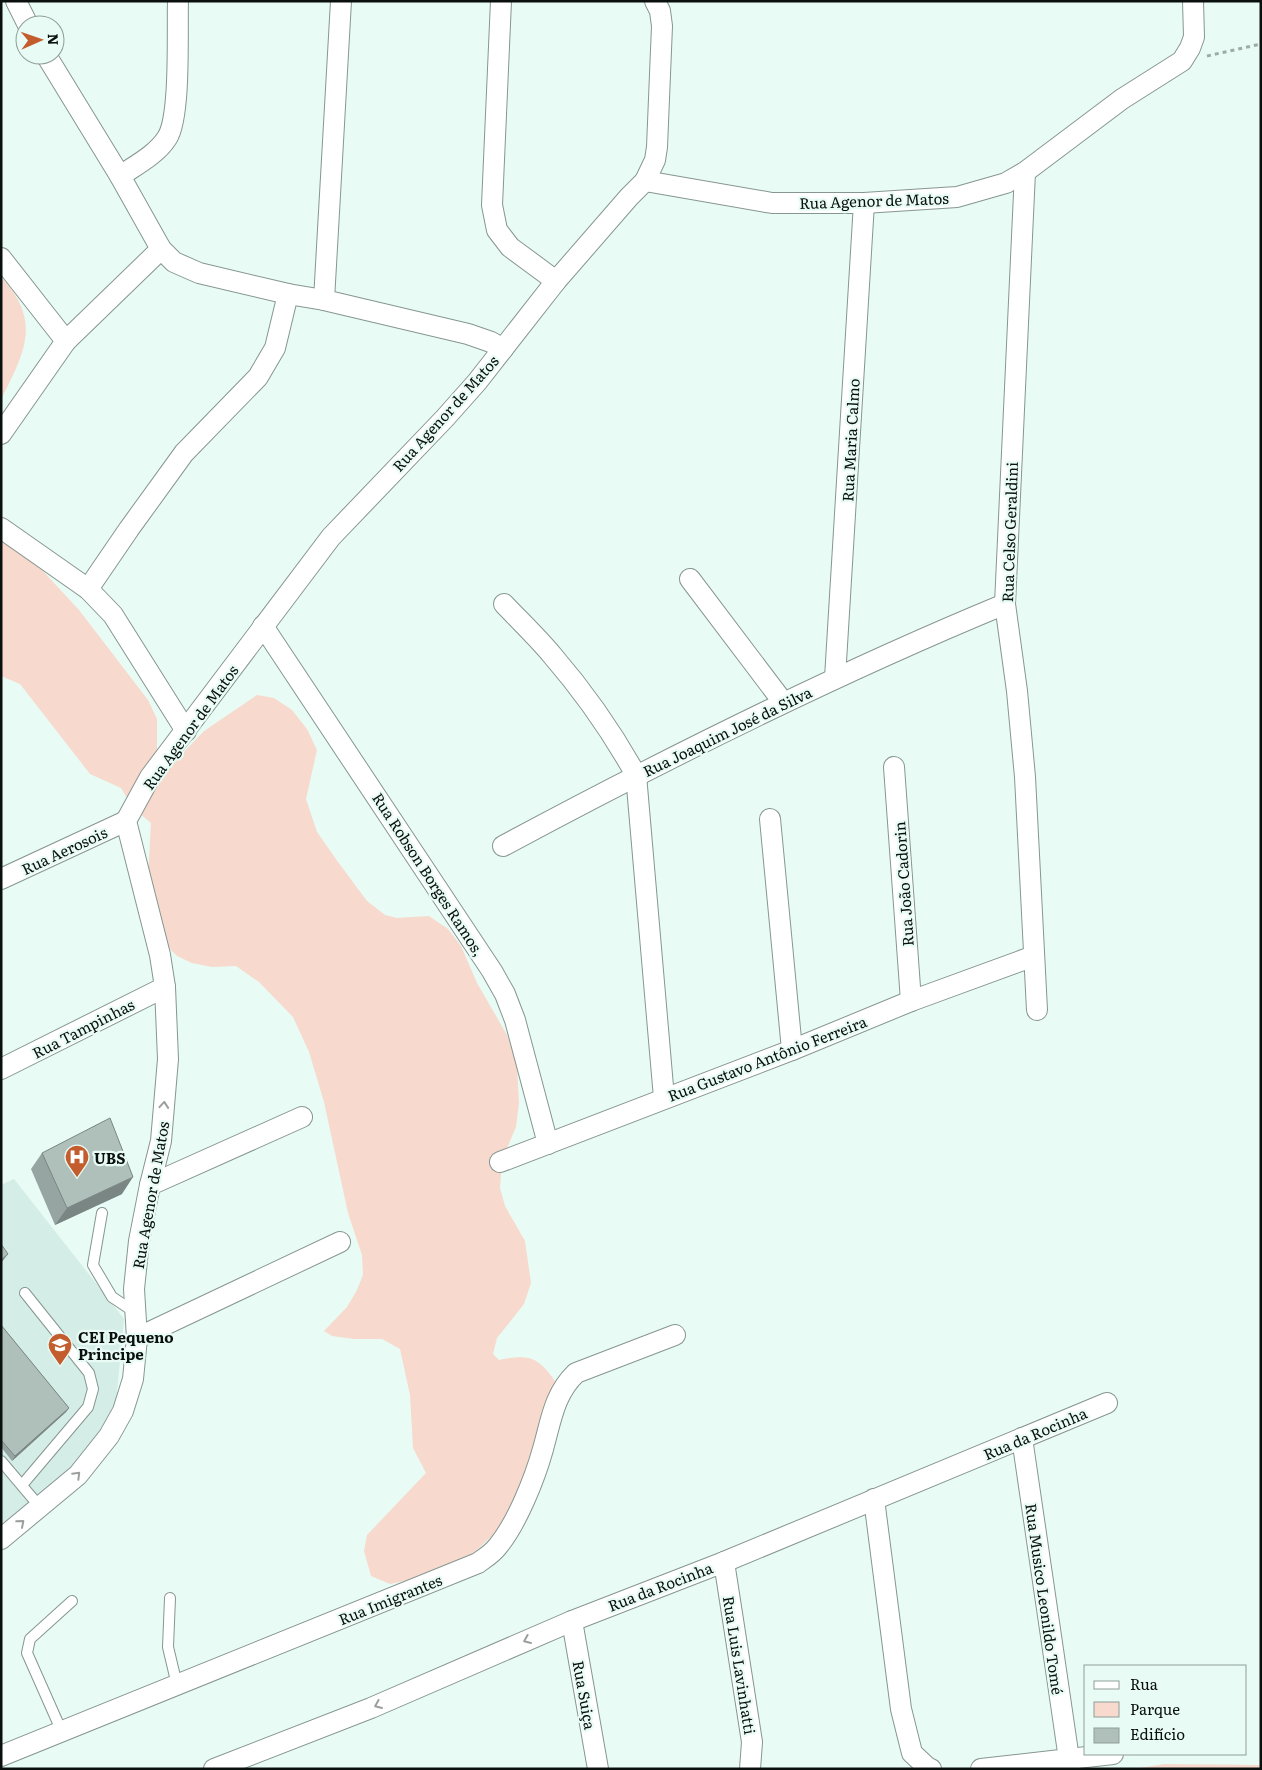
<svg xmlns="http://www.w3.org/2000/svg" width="1262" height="1770" font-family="Literata,serif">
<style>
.built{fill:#d4ede6}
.green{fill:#f7d9cd}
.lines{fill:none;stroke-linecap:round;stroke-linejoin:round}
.lane-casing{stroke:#869691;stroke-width:12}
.street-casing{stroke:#869691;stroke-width:22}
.path{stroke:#9eaca8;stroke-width:3;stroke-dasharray:4 4;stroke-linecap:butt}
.lane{stroke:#fff;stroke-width:10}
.street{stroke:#fff;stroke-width:20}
.wall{fill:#96a5a1}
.shaded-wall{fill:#7a8683}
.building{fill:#afc0bb;stroke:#7a8683}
.oneway{stroke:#9d9f9f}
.labels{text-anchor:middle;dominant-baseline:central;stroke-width:4.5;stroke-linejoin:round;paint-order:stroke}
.street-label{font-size:15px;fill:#0a100e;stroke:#e9fbf5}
.poi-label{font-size:15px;font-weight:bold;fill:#0a100e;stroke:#e9fbf5;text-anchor:start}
</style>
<rect width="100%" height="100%" fill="#e9fbf5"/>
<path class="built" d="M14 1179 124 1319 115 1413 85 1453 42 1496 1 1528V1185Z"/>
<g class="green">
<path d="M1 277C43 322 24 353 1 400Z"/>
<path d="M1 538 43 571 79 610 148 700 157 719V751L169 761 180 756 204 731 257 695 274 698 292 710 307 729 317 750 306 799 317 832 338 862 367 901 385 915 397 918 429 916 448 929 461 946 477 983 507 1035 517 1066 519 1103 516 1127 502 1160 500 1188 505 1206 525 1241 531 1283 524 1304 497 1338 493 1354 499 1360C532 1353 539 1358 558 1385L522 1491 501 1528 471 1555 420 1578 390 1584 371 1576 364 1551 367 1535 426 1473 413 1448 410 1395 400 1349 382 1339H354L332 1336 324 1331 347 1307 357 1290 363 1275 362 1255 348 1213 324 1102 309 1052 293 1017 259 982 236 966 212 967 192 963 177 956 169 948 153 918 147 896 151 823 133 808 121 788 90 774 20 684 1 676Z"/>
<path d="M1164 1764 1261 1765V1769H1134Z"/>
</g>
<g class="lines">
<defs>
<g id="lane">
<path d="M102 1213 93 1265 112 1297 136 1313"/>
<path d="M1 1461 40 1507"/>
<path d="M22 1485 88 1407 93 1389 89 1373 25 1293"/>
<path d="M170 1598 168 1647 177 1685"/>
<path d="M62 1732 27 1653 30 1639 72 1601"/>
</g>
<g id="street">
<path d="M16 1 28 25"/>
<path d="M501 1 492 205 497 230 510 247 556 281"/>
<path d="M46 55 120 176 161 249 174 262 199 273 288 294 324 300 468 334 491 342 503 349"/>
<path d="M1025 172 1005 604 1017 691 1025 777 1037 1010"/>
<path d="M120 176C136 165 156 155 167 138 181 117 177 30 178 1"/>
<path d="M645 181 772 203H864L957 197 1006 183 1025 172 1122 99 1182 61 1190 48 1194 37 1193 1"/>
<path d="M1 258 66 341"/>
<path d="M324 300 341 1"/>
<path d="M1 434 66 341 161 249"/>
<path d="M1 528 88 589 113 615 186 731"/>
<path d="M690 579 783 702"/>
<path d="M88 589 129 529 184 453 258 377 275 348 288 294"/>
<path d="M504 604C520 621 537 637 552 655 584 692 612 732 636 775L664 1098"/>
<path d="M263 626 492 971 505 994 515 1020 548 1144"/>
<path d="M835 678 864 203"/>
<path d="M894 767 911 1001"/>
<path d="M770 819 792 1050"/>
<path d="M503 846C667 758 833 675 1005 604"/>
<path d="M1 879 126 821"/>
<path d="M1 1069 165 987"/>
<path d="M500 1162 792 1050 911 1001 1034 956"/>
<path d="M150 1185 302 1117"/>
<path d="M137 1338 340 1242"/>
<path d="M1022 1438 1069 1759"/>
<path d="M874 1499 901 1709 912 1753 928 1768 931 1769"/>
<path d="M1 1539 78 1475 109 1436 123 1411 133 1379 137 1338 134 1289 139 1241 150 1185 161 1141 168 1059 165 987 160 955 126 821 150 777 331 537 445 418 477 382 556 281 629 197 645 181 655 160 657 147 662 26 660 11 655 1"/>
<path d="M724 1562 752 1742 750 1769"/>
<path d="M572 1621 598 1769"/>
<path d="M1 1756 478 1563C485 1558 493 1553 498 1546 517 1523 535 1478 543 1449 551 1421 554 1394 576 1373L675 1335"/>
<path d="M214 1769 371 1708 572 1621 724 1562 1107 1403"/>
<path d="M981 1769 1113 1754"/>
</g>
</defs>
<use href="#lane" class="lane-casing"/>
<use href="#street" class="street-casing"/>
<path class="path" d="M1207 56 1261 44"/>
<use href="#lane" class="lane"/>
<use href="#street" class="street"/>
</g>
<g class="wall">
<path d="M42 1153 122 1194 55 1225 31 1169Z"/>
<path d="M1 1325 69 1408 66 1412 12 1461 1 1447Z"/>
</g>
<g class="shaded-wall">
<path d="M133 1177 122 1194 55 1225 67 1208Z"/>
<path d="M8 1254 1 1263V1260Z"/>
<path d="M69 1408 66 1412 12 1461 15 1456Z"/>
</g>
<g class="building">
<path d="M110 1118 133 1177 67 1208 42 1153Z"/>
<path d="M1 1244 8 1254 1 1260Z"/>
<path d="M1 1325 69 1408 15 1456 1 1440Z"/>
</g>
<defs><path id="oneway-chevron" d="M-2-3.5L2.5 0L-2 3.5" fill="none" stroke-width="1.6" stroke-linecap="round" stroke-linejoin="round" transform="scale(1.25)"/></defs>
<g class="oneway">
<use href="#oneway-chevron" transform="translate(164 1105) rotate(-85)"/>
<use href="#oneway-chevron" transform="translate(77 1475) rotate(-45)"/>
<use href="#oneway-chevron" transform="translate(21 1523) rotate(-41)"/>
<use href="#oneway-chevron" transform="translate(527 1640) rotate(157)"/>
<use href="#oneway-chevron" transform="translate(378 1705) rotate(157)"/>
</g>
<defs>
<symbol id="hospital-pin" viewBox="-11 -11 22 30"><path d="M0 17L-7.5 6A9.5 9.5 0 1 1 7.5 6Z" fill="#c35d2d" stroke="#e9fbf5"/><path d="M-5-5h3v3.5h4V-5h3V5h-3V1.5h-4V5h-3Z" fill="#fff"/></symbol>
<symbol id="school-pin" viewBox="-11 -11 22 30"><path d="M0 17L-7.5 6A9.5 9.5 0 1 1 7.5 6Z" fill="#c35d2d" stroke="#e9fbf5"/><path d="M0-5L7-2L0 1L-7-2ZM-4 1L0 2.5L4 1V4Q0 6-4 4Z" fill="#fff"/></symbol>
</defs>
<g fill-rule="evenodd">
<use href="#hospital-pin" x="63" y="1143" width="28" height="38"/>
<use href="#school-pin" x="46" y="1331" width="28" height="38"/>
</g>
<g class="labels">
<g class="street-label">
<text transform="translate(874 200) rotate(-2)">Rua Agenor de Matos</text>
<text transform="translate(445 413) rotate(-48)">Rua Agenor de Matos</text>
<text transform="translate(850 440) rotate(-87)">Rua Maria Calmo</text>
<text transform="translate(1009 532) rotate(-88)">Rua Celso Geraldini</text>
<text transform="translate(190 727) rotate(-54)">Rua Agenor de Matos</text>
<text transform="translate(727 731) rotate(-26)">Rua Joaquim José da Silva</text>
<text transform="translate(64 850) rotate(-25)">Rua Aerosois</text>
<text transform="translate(429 874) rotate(57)">Rua Robson Borges Ramos,</text>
<text transform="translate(903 884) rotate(-94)">Rua João Cadorin</text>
<text transform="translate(83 1028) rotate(-27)">Rua Tampinhas</text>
<text transform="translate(767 1058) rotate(-21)">Rua Gustavo Antônio Ferreira</text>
<text transform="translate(150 1195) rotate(-80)">Rua Agenor de Matos</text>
<text transform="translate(1035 1433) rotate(-23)">Rua da Rocinha</text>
<text transform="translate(660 1586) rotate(-21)">Rua da Rocinha</text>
<text transform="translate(390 1599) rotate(-22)">Rua Imigrantes</text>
<text transform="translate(1045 1599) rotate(82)">Rua Musico Leonildo Tomé</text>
<text transform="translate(740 1665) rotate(81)">Rua Luis Lavinhatti</text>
<text transform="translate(585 1695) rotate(80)">Rua Suiça</text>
</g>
<g class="poi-label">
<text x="94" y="1157">UBS</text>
<text x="78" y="1336">CEI Pequeno<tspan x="78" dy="17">Principe</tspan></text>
</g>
</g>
<rect width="1262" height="1770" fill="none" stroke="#0a100e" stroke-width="5"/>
<rect x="1084" y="1665" width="162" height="90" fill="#e9fbf5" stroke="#909d99"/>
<rect x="1094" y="1681" width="25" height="8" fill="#ffffff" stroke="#909d99"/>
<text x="1130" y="1690" font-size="15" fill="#0a100e">Rua</text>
<rect x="1094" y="1702" width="25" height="15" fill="#f7d9cd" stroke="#909d99"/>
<text x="1130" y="1715" font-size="15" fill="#0a100e">Parque</text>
<rect x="1094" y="1728" width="25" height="15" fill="#afc0bb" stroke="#909d99"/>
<text x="1130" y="1740" font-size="15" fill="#0a100e">Edifício</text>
<g transform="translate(40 40) rotate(88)"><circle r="24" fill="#e9fbf5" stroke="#909d99"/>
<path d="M0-4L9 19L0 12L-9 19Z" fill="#c35d2d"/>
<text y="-8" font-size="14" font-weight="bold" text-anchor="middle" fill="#0a100e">N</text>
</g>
</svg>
